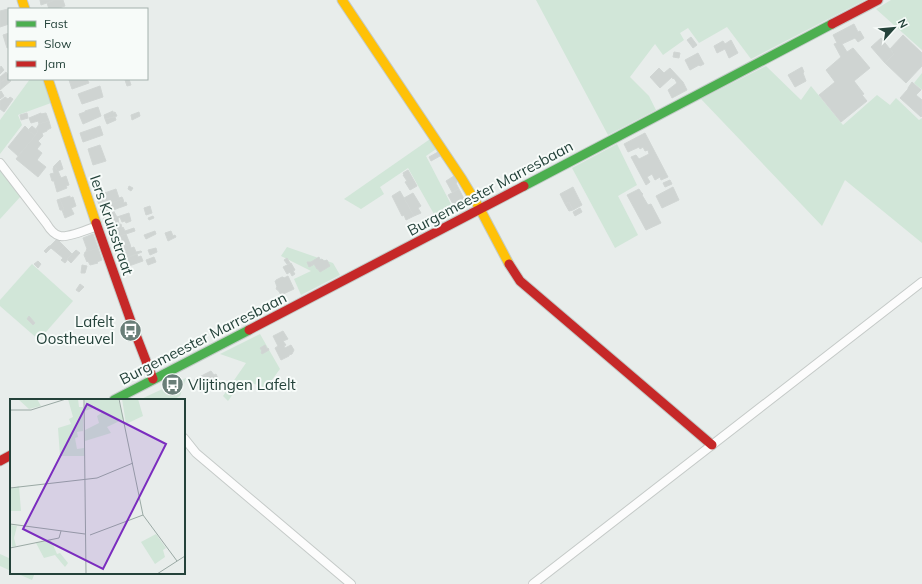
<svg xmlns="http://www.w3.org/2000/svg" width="922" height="584" font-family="Mulish,sans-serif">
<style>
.green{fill:#d1e6d8}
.building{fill:#cfd4d2;stroke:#d1d6d4}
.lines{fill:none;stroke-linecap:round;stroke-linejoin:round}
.street-casing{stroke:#c5cac8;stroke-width:10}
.fast-casing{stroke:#c3cbc8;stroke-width:11}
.slow-casing{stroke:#c3cbc8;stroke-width:11}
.jam-casing{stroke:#c3cbc8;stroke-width:11}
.street{stroke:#fcfcfc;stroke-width:8}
.fast{stroke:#4caf50;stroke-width:9}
.slow{stroke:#ffc107;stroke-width:9}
.jam{stroke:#c62828;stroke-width:9}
.labels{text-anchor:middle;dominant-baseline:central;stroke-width:4;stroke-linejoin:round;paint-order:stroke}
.street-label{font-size:15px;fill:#24423a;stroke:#f7fbf9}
.poi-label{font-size:15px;fill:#24423a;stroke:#f7fbf9;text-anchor:end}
.inset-road{fill:none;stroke:#9aa9a4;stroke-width:1}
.view{fill:#7b2cbf;fill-opacity:0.15;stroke:#7b2cbf;stroke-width:2}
.inset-edge{fill:none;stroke:#24423a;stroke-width:2}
</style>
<rect width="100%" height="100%" fill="#e8edeb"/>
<g class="green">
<path d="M536 0H865L751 59 727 27 699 43 688 28 680 33 684 40 663 55 655 44 630 77 649 96 656 110 608 135Z"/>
<path d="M891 0H922V50L876 9Z"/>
<path d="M766 66 801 100 811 86 843 125 877 95 890 105 896 98 919 120 922 118V243L845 180 822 226 701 99Z"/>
<path d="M922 73V90L914 83Z"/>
<path d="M30 79H43L51 103 18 115 22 125 0 154V120Z"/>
<path d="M433 137 439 147 426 156 456 214 439 223 408 168 380 187 384 194 361 209 344 199Z"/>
<path d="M617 144 637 185 618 196 638 235 615 248 572 168Z"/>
<path d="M0 169 21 196 0 219Z"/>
<path d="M287 247 333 263 340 275 301 295 294 279 311 271 281 256Z"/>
<path d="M32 264 73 301 39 340 0 306V300Z"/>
<path d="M260 334 280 369 266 388 243 380 228 401 223 396 246 363 220 354Z"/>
<path d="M186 378 180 396 173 400H139Z"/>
<path d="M0 554 11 559V571L0 566Z"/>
<path d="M16 573H35L32 580Z"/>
</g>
<g class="building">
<path d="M40 0H55L41 5Z"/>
<path d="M55 0H63L65 6 56 9H49L47 3Z"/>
<path d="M8 9 9 13V24L0 27V11Z"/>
<path d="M854 24 858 32 860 31 864 38 858 42 855 38 842 44 847 52 853 48 870 68 854 81 864 94 862 95 867 101 841 122 819 95 835 82 826 70 841 57 834 44 837 43 833 35Z"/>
<path d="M9 33V47L7 48 3 35Z"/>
<path d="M903 35 922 53V66L906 83 885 63 894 54 890 49Z"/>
<path d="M691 37 697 45 693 48 687 40Z"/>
<path d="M881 38 894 54 885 63 871 47Z"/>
<path d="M731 40 738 53 729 58 725 49 717 53 714 46 723 41 725 44Z"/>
<path d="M674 52 680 53 679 58 673 57Z"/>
<path d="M698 53 704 64 700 66 699 65 690 70 685 60Z"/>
<path d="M1 66 4 70 0 74V68Z"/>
<path d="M802 67 804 72 803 73 806 81 795 87 788 75Z"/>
<path d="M659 68 664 73 670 68 683 82 687 90 672 98 668 90 677 83 674 78 673 79 672 77 660 88 650 77Z"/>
<path d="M6 72 9 76 0 83V77Z"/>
<path d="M7 77 11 81 0 90V83Z"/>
<path d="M71 79H87L89 83 72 89 69 80Z"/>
<path d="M129 79 131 85 127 86 125 80Z"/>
<path d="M912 82 921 90 916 95 922 100V116L921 117 900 98 908 89V88Z"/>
<path d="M100 86 103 97 82 104 78 94Z"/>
<path d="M1 91 4 96 0 99V92Z"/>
<path d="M5 97 8 99 10 97 13 99 4 112 0 109V101Z"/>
<path d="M98 107 101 116 83 124 79 114 85 112V111Z"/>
<path d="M113 111V113L115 112 117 116 105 119 104 115Z"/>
<path d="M139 112 140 116 132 120 131 115Z"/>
<path d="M27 113 28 118 21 120 20 115Z"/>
<path d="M41 113V114L46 113 49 121 39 124 38 121 31 123 29 118Z"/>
<path d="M115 117 116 120 107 124 105 119Z"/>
<path d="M49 121 51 128 47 130V131L42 133 43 136 38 141 41 144 37 149 42 153 37 160 46 167 38 177 16 159 38 131 36 129 39 124Z"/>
<path d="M25 126 35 136 18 156 8 147Z"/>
<path d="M32 126 38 131 35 136 28 130Z"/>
<path d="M100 126 103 135 83 142 80 133Z"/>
<path d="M645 133 668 177 661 180 660 177 655 180 652 174 647 177 650 182 646 185 631 157 636 155 639 159 649 154 648 150 645 151 643 147 640 149 639 147 628 152 624 144Z"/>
<path d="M100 145 106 161 93 165 88 149Z"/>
<path d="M438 152 440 156 431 161 429 157Z"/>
<path d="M60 160 63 169 58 171 54 166Z"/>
<path d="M54 166 58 171 61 178 66 176 69 185 66 186 67 188 57 192 54 181H52L50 174 54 173 53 169Z"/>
<path d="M408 170 417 186 410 190 405 182 407 181 403 175H404L403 173Z"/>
<path d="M454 176 457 182 456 183 459 189 452 192 446 181Z"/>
<path d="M670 180 672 184 665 187 663 183Z"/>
<path d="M129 186 133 188 131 191 128 189Z"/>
<path d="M573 187 582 205 573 210 569 202 565 204 560 194Z"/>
<path d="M673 187 679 200 662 208 656 196Z"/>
<path d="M116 189 119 198 122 197 123 199 100 207 96 196Z"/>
<path d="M459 189 464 199 453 204 448 195Z"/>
<path d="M639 189 641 192 643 194 642 195 648 205 651 204 661 223 646 230 627 195Z"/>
<path d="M400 191 414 216 406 220 404 215 402 216 392 196Z"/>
<path d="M413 193 421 206 418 208 421 213 414 216 404 198Z"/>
<path d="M70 196V198L73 197 76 206 71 208 74 214 65 218 62 210H64L60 199Z"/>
<path d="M60 199 64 210H60L57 200Z"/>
<path d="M123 199 124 203 126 202 127 205 102 214 100 207Z"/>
<path d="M569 202 573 210 569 211 565 204Z"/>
<path d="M150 206 152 213 146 215 144 208Z"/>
<path d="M580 208 582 212 575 216 573 212Z"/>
<path d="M113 210 117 217 105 221 102 214Z"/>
<path d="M129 213 131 221 126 223 125 221 122 222 120 217 118 218 119 225 108 229 105 221Z"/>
<path d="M153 216 154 218 149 220 148 218Z"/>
<path d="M121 224 122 228 123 227 125 231 134 228 135 231 111 239 107 229Z"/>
<path d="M155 231 156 234 146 239 144 235Z"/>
<path d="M171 231 173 236 175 235 176 237 168 241 165 233Z"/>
<path d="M93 234 98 248 87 252 86 250 87 249 83 238Z"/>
<path d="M126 234 130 244 115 250 111 239Z"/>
<path d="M57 239 64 246 57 253 51 248 46 253 44 251 49 246H50Z"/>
<path d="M130 244 131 248 134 247 136 252 141 251 142 252 127 258 126 255 117 257 115 250Z"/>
<path d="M64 246 72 254 65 263 61 260 63 258 57 253Z"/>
<path d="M98 248 102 260 97 262 98 263 90 265 88 261 87 262 84 255 85 252Z"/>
<path d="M156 248 157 252 150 255 148 250Z"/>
<path d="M76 250 80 253 71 263 67 259Z"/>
<path d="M137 254 138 257 141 256 143 261 126 267 123 259Z"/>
<path d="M154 257 156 262 148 265 146 260Z"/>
<path d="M319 257 320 260 322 259 324 261 327 260 330 266 320 272 318 269H317L314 264 313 265 311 262Z"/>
<path d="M287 258 290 263 287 264 284 260Z"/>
<path d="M38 261 41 264 38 268 34 264Z"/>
<path d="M307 262H311L313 265 309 267Z"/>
<path d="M291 263 295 270 293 271 295 274 292 276 290 272 287 274 283 267Z"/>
<path d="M82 265 87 266 85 273H81Z"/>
<path d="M288 276 294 289 281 295 278 290H277L276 288 277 287 275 281H276V280L282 277H283L284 278Z"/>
<path d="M80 284 84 287 79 292 76 290Z"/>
<path d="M29 316 35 323 33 325 27 319Z"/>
<path d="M283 331 288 339 283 341 286 345 284 346 285 348 291 345 294 350 292 354 289 355V356L281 360 275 348 278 346 273 336Z"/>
<path d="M265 345 267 349 268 348 269 350 262 354 261 352 262 351 260 348Z"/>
<path d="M211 371 214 375 216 374 220 383 215 387V388L212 389 205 374Z"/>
<path d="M205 374 211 386 200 392 194 380Z"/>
</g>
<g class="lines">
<defs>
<g id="street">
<path d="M0 163 46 223C49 228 54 235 60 236 67 238 89 229 97 226"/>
<path d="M184 438 196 453 351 584"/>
<path d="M533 584 922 282"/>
</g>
<g id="fast">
<path d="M524 186 832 24"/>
<path d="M114 400 249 330"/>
</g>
<g id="slow">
<path d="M22 0 25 9"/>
<path d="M342 0 462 179 480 209 509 264"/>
<path d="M48 79 96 223"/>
</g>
<g id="jam">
<path d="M832 24 878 0"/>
<path d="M96 223 134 330 153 379"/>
<path d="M509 264 520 281 712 445"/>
<path d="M249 330 524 186"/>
<path d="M0 461 11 455"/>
</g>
</defs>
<use href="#street" class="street-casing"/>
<use href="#fast" class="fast-casing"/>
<use href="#slow" class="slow-casing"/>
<use href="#jam" class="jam-casing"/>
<use href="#street" class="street"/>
<use href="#fast" class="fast"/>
<use href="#slow" class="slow"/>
<use href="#jam" class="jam"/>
</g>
<defs>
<symbol id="bus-disc" viewBox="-11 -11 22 22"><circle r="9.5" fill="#697e78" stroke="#f7fbf9"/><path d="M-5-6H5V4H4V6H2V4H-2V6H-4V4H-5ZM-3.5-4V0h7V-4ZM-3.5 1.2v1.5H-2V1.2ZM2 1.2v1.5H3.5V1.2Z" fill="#fff"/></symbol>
</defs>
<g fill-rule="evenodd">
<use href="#bus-disc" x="118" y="318" width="25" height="25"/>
<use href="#bus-disc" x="160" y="372" width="25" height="25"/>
</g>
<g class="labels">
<g class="street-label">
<text transform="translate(490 188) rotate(-28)">Burgemeester Marresbaan</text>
<text transform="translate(112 225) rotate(71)">Iers Kruisstraat</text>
<text transform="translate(203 338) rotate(-27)">Burgemeester Marresbaan</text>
</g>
<g class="poi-label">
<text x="114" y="321">Lafelt<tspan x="114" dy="17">Oostheuvel</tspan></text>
<text x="188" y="384" text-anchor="start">Vlijtingen Lafelt</text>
</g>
</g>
<g transform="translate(10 399)">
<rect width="175" height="175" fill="#e8edeb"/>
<path d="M8 0H27L31 7 19 10ZM58 0H68L69 8H73V32L67 33 68 38 65 39 67 50 74 49V57H50L48 29 61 25 59 20 63 18ZM75 0H108L114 20 97 28 101 34 75 42V31L89 24 87 17 93 13 86 8 75 12ZM112 0H128L133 17 116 25ZM9 87 11 112H0V90ZM1 126 7 127 4 139 6 147 2 148ZM146 135 156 149 153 151 155 158 145 165 131 143ZM41 141 47 155 50 154 58 164 55 168 45 156 34 159 26 144Z" fill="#d1e6d8"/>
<path class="inset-road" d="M74 0 76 175M109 0 133 116 167 162M0 11H21L56 0M0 89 87 79 123 64M0 125 75 135M80 136 133 116M0 149 49 139 51 132M147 175 175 157"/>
<path class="view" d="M77 5 156 45 93 170 13 130Z"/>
<rect width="175" height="175" class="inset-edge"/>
</g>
<rect x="8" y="8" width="140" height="72" fill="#f7fbf9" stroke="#a3b1ad"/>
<rect x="16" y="21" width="20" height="6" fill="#4caf50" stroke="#a3b1ad"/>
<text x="44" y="28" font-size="12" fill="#24423a">Fast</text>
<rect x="16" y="41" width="20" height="6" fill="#ffc107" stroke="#a3b1ad"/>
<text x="44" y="48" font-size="12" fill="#24423a">Slow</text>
<rect x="16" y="61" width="20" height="6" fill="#c62828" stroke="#a3b1ad"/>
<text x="44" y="68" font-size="12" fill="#24423a">Jam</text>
<g transform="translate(894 28) rotate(63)" stroke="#f7fbf9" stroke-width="3" paint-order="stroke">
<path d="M0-3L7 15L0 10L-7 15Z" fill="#24423a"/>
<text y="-6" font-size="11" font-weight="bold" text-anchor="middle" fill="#24423a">N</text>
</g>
</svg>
